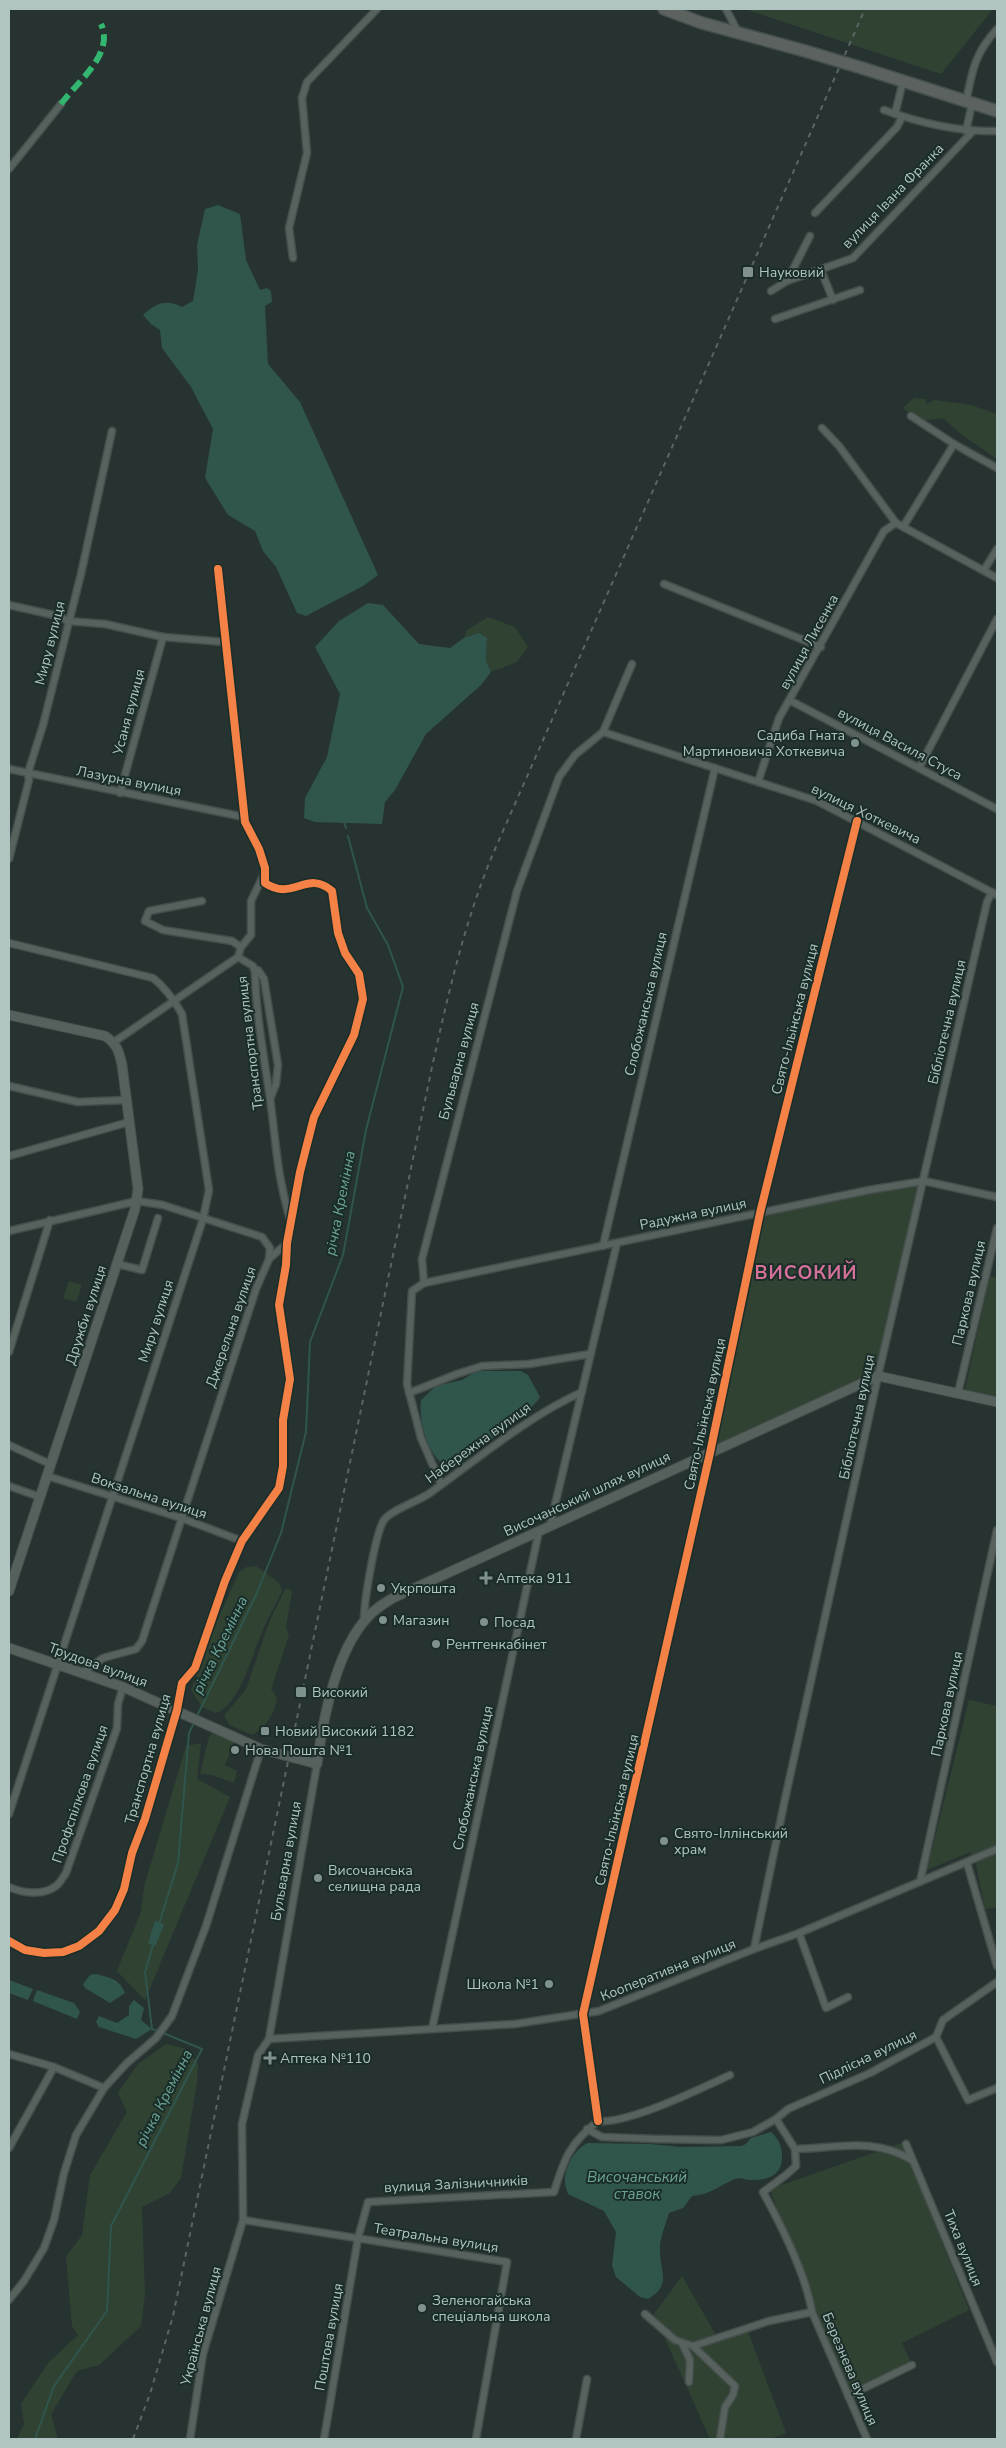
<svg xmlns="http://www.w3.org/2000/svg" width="1006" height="2448" font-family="'Nunito Sans',sans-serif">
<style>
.green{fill:#304333}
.water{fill:#30554c}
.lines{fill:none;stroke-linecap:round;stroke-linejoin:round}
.stream{stroke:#30554c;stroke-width:2}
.street-casing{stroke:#444e4b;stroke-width:9}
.secondary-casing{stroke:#444e4b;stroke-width:11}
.highway-casing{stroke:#444f4d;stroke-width:14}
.street{stroke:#57625f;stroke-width:6}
.secondary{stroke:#56605d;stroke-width:9}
.highway{stroke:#5b6260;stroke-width:11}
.rail{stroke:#5b6563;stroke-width:2;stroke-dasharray:5 5;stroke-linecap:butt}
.highway-bridge-casing{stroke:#444f4d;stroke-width:14;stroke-linecap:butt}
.highway-bridge{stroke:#5b6260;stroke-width:11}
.quiet{stroke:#33b770;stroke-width:6;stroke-dasharray:12 6;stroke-linecap:butt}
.cycleway-casing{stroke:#1b2d29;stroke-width:11}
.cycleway{stroke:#f48246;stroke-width:8}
.poi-dot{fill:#80928e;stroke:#1b2d29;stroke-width:2}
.labels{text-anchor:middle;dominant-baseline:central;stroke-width:4;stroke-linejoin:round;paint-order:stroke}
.street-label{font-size:14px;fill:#b0c5c1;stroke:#1b2d29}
.poi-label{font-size:14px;fill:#b0c5c1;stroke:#1b2d29;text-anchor:start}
.water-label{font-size:15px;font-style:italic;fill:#6ba395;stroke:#1b2d29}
.district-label{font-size:19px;font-weight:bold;letter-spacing:1px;fill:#d47198;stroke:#1b2d29}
</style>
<rect width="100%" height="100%" fill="#273330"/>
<g class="green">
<path d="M745 9H993L941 74Z"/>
<path d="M914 398 925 399 927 404 935 400 971 405 997 414V459L961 434 943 418 919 421 903 408Z"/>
<path d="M488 617 515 627 528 647 517 662 491 672 486 661 487 638 479 633 464 638 467 630Z"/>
<path d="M924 1181 878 1376 710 1453 760 1213Z"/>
<path d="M990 1276 997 1278V1401L964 1394Z"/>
<path d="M69 1281 82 1285 76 1302 63 1298Z"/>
<path d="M256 1566 279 1583 282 1591C275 1606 266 1621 260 1637 251 1658 239 1705 216 1713L202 1707 191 1690 216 1624 239 1572 247 1567Z"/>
<path d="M286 1588 292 1591 286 1628 289 1635 271 1689 277 1698C273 1716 268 1725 252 1735L230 1725 224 1716 246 1689 270 1620Z"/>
<path d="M969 1700 997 1706V1907L985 1909 975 1859 970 1852 927 1870Z"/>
<path d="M217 1729 236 1738 225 1765 237 1771 234 1783 212 1775 200 1774 209 1737Z"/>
<path d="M201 1743 197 1779 230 1797 145 2000 117 1971 141 1912 144 1887 186 1746Z"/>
<path d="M166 2044 187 2049 198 2064 197 2082 181 2178 170 2193 142 2207 145 2295 141 2326 99 2365 77 2371 51 2414 58 2439H17L24 2424 21 2404 49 2362 78 2335 72 2326 66 2257 82 2235 90 2175 127 2112 118 2093 138 2064Z"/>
<path d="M902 2143 969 2310 902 2343 912 2365 848 2396 812 2312 770 2189Z"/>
<path d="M682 2276 720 2342 747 2329 786 2433 770 2439H710L654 2314Z"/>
</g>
<g class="water">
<path d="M218 205 240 214 246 260 260 290 267 288 271 291 272 302 265 306 268 364 300 402 378 575 363 586 306 616 297 613 276 567 263 551 255 531 228 515 205 478 213 429 191 387 162 348 160 330 151 324 143 315C156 303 166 299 182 307L193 301 198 270 197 245 205 209Z"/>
<path d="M368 603 383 605 419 644 450 648 464 638 479 633 487 638 486 661 491 672 481 685 426 734 395 790 385 802 382 824 315 822 304 818 305 798 327 757 340 694 315 647 339 621Z"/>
<path d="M477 1371H521L528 1375 540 1397C532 1413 469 1455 451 1469 429 1461 418 1422 421 1400L436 1386 462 1380Z"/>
<path d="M155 1921 164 1924 156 1945 154 1946 148 1943Z"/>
<path d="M96 1974C110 1978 119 1978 125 1993L110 2003 85 1988 83 1984 90 1975Z"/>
<path d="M9 1980 33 1989 28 2000 9 1993Z"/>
<path d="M37 1990 74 2003 80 2012 77 2019 33 2001Z"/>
<path d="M134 2000 144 2008 141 2020 152 2029 136 2039 99 2027 96 2022 99 2016 117 2023 129 2015V2006Z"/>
<path d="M771 2132C778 2138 782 2146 782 2156 783 2175 767 2181 750 2180 745 2180 740 2177 735 2179 720 2185 710 2195 692 2196L683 2208 669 2213C666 2224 659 2239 660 2251 660 2272 672 2285 648 2299L640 2297 616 2277 612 2265 616 2232 604 2211 568 2194C567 2191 565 2186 565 2183 564 2168 575 2148 588 2143L650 2144 681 2147 741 2146 746 2144 751 2138Z"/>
</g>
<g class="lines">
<g class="stream">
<path d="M344 822 346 828"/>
<path d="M197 1716 256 1595 281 1533 306 1432 310 1342 343 1255 366 1130 403 987 388 945 367 908 348 836"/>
<path d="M159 1924 178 1863 189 1733 194 1723"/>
<path d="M153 1945 145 1972 152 2029 158 2031"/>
<path d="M35 2439 54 2386 107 2311 111 2226 202 2049 163 2033"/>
</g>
<defs>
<g id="street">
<path d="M726 9 738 32"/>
<path d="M966 102C972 71 975 53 997 29"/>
<path d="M884 110C920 123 959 132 997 131"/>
<path d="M895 114 903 81"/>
<path d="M966 131 972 104"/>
<path d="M9 169 61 104"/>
<path d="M815 213 897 127 902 117"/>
<path d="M293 258 289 228 307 153 302 98 307 82 377 9"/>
<path d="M821 270 833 300"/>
<path d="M787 281 810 236"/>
<path d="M771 291 787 281 853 258 972 132"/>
<path d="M775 319 860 290"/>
<path d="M822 428 839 446 896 523 997 578"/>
<path d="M954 444 997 468"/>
<path d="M903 527 954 444 911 416"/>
<path d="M984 570 997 549"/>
<path d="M664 584 821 647"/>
<path d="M9 605 58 616 68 621 105 624 163 637 225 642"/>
<path d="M791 701 997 809"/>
<path d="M603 732 817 801 997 895"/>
<path d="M919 768 997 619"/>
<path d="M9 769 244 817"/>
<path d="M758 782 779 718 884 531 896 523"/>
<path d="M120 793 163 637"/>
<path d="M9 859 29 780 28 773 43 725 81 574 112 431"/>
<path d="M202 901 149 911 145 921 163 930 232 941 241 947"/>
<path d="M9 943 153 978C166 988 174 1000 182 1014L209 1190 203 1219 9 1814"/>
<path d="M238 957 253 966 255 972C256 1015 264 1056 270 1098 276 1142 277 1176 290 1219"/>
<path d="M238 957 241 947 251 935V901L264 874"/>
<path d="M254 969 258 970 264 979 278 1065 276 1084 270 1099"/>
<path d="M114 1042 238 957"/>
<path d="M9 1086 78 1102 126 1100"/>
<path d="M9 1156 129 1122"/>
<path d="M9 1231 137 1201 163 1205 262 1237 270 1248 269 1259"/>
<path d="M603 1246 715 768"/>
<path d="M117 1264 142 1270 158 1218"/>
<path d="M424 1283 422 1259 517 891 559 777 575 755 603 732 632 664"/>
<path d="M9 1352 50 1220"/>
<path d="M409 1393 457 1374 482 1366 529 1364 590 1354"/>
<path d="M958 1393 997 1228"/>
<path d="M9 1445 50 1464"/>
<path d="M47 1476 181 1518 242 1541"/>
<path d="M441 1484 421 1438 407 1384 412 1291 424 1283 869 1190 924 1181 997 1197"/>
<path d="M9 1486 40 1497"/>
<path d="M550 1526 617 1243"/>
<path d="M364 1620C364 1602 375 1534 384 1520 391 1510 419 1501 430 1493 479 1458 527 1417 582 1392"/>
<path d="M82 1673 103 1658 136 1649 142 1641 256 1289 269 1259 287 1243"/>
<path d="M967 1863 997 1966"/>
<path d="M920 1882 997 1530"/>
<path d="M9 1887C22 1893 43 1896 56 1886 60 1883 63 1877 66 1873L117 1728 118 1704 123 1687"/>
<path d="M799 1933 826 2008 848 1997"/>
<path d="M9 1941 25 1950 44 1953 63 1952 79 1946 99 1931 115 1910 124 1889 132 1853 145 1819 177 1710 182 1683 195 1668 225 1581 242 1541 279 1488 283 1466V1420L290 1379 279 1305 286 1265 287 1243 300 1172 314 1117 354 1035 363 999 359 974 345 953 338 933 332 891C307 869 293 902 265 883V868L259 849 245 822 218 569"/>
<path d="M754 1949 785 1799 878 1376 987 902 992 892"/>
<path d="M432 2029 539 1531"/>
<path d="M936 2037 968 2100 997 2088"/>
<path d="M269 2039 515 2024 599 2011 754 1949 799 1933 997 1849"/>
<path d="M9 2054 54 2067 104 2088"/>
<path d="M776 2119 795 2149 796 2166 786 2175 763 2192C781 2225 806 2275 812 2312"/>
<path d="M598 2121 583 2014 710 1453 760 1213 857 821"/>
<path d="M587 2129 602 2137 657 2139 721 2140 753 2132 776 2119 788 2109 870 2073 936 2037 943 2020 997 1982"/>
<path d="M906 2144 997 2362"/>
<path d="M9 2148 54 2067"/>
<path d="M795 2149C838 2148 873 2137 912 2160"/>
<path d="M243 2220 507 2262 476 2439"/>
<path d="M9 2300 24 2281 44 2248 54 2220 64 2173 76 2135 104 2088 127 2063 156 2038 172 2016 206 1926 261 1749"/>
<path d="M645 2314 675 2340 693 2346 735 2386 733 2395 725 2407 720 2439"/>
<path d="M682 2343 690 2360 689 2382"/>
<path d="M693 2346 769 2321 812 2312 867 2439"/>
<path d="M848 2396 912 2365"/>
<path d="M190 2439 203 2354 243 2220 242 2124 258 2055 269 2039 317 1764"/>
<path d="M324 2439 358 2238 368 2202 554 2192C564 2159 570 2143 598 2121 628 2124 700 2089 730 2075"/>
<path d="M576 2439 587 2379"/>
</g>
<g id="secondary">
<path d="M9 1015 105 1036C117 1044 119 1051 122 1065L138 1189 135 1209 9 1591"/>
<path d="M9 1648 123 1687 261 1749 317 1764C323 1719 336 1653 366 1619 373 1610 383 1604 393 1598L878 1376 997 1402"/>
</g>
<g id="highway">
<path d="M664 9 702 23 805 51"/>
<path d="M862 68 997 111"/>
</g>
</defs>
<use href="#street" class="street-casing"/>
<use href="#secondary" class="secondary-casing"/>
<use href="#highway" class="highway-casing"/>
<use href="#street" class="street"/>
<use href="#secondary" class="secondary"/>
<use href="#highway" class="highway"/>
<path class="rail" d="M133 2439 150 2394 173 2316 432 1067C448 995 464 924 492 856L865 9"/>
<defs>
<path id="highway-bridge" d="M805 51 862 68"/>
</defs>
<use href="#highway-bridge" class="highway-bridge-casing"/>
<use href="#highway-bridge" class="highway-bridge"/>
<path class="quiet" d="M61 104C77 82 115 54 101 24"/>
<defs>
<g id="cycleway">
<path d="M9 1941 25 1950 44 1953 63 1952 79 1946 99 1931 115 1910 124 1889 132 1853 145 1819 177 1710 182 1683 195 1668 225 1581 242 1541 279 1488 283 1466V1420L290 1379 279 1305 286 1265 287 1243 300 1172 314 1117 354 1035 363 999 359 974 345 953 338 933 332 891C307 869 293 902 265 883V868L259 849 245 822 218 569"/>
<path d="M598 2121 583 2014 710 1453 760 1213 857 821"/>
</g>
</defs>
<use href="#cycleway" class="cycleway-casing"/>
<use href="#cycleway" class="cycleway"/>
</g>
<g class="poi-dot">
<rect x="742" y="266" width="12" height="12" rx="2.5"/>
<circle cx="855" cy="743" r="5"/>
<path d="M483.5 1570.5h5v5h5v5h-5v5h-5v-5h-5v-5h5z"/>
<circle cx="381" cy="1588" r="5"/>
<circle cx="383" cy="1620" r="5"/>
<circle cx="484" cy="1622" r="5"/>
<circle cx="436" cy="1644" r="5"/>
<rect x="295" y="1686" width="12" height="12" rx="2.5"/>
<rect x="260" y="1726" width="10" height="10" rx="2.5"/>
<circle cx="235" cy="1750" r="5"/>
<circle cx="664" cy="1841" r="5"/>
<circle cx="318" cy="1878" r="5"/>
<circle cx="549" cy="1984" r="5"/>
<path d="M267.5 2050.5h5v5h5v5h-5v5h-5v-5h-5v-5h5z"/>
<circle cx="422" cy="2308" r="5"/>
</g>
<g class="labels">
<g class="street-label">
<text transform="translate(893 196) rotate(-46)">вулиця Івана Франка</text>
<text transform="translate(809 642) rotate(-61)">вулиця Лисенка</text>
<text transform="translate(50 643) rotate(-76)">Миру вулиця</text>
<text transform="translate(129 712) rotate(-75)">Усаня вулиця</text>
<text transform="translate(900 744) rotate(28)">вулиця Василя Стуса</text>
<text transform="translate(129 781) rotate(11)">Лазурна вулиця</text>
<text transform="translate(866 814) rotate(26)">вулиця Хоткевича</text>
<text transform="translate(646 1004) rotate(-77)">Слобожанська вулиця</text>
<text transform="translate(795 1019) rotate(-76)">Свято-Ільїнська вулиця</text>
<text transform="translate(947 1022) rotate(-77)">Бібліотечна вулиця</text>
<text transform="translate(250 1043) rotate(-97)">Транспортна вулиця</text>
<text transform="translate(459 1061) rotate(-75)">Бульварна вулиця</text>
<text transform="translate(693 1214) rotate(-12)">Радужна вулиця</text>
<text transform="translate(969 1293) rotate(-77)">Паркова вулиця</text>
<text transform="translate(86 1315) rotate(-72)">Дружби вулиця</text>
<text transform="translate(156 1321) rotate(-72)">Миру вулиця</text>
<text transform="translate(231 1327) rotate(-71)">Джерельна вулиця</text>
<text transform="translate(705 1414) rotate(-78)">Свято-Ільїнська вулиця</text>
<text transform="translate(857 1417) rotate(-78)">Бібліотечна вулиця</text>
<text transform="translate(478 1443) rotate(-36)">Набережна вулиця</text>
<text transform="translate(587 1494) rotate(-25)">Височанський шлях вулиця</text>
<text transform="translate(149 1496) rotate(18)">Вокзальна вулиця</text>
<text transform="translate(98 1665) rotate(20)">Трудова вулиця</text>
<text transform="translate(947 1704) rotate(-78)">Паркова вулиця</text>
<text transform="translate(148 1759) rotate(-74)">Транспортна вулиця</text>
<text transform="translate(473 1778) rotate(-78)">Слобожанська вулиця</text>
<text transform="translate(80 1794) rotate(-71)">Профспілкова вулиця</text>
<text transform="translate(617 1810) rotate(-77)">Свято-Ільїнська вулиця</text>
<text transform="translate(286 1861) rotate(-80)">Бульварна вулиця</text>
<text transform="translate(668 1970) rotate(-22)">Кооперативна вулиця</text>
<text transform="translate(868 2057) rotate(-26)">Підлісна вулиця</text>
<text transform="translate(456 2184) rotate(-3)">вулиця Залізничників</text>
<text transform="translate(436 2238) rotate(9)">Театральна вулиця</text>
<text transform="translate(963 2248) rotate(68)">Тиха вулиця</text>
<text transform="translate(201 2326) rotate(-75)">Українська вулиця</text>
<text transform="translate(329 2337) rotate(-80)">Поштова вулиця</text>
<text transform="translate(850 2369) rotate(67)">Березнева вулиця</text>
</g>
<g class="poi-label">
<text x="759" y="272">Науковий</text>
<text x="845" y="735" text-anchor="end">Садиба Гната<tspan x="845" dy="16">Мартиновича Хоткевича</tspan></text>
<text x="496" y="1578">Аптека 911</text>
<text x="391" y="1588">Укрпошта</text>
<text x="393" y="1620">Магазин</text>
<text x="494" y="1622">Посад</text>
<text x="446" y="1644">Рентгенкабінет</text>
<text x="312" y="1692">Високий</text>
<text x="275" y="1731">Новий Високий 1182</text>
<text x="245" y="1750">Нова Пошта №1</text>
<text x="674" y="1833">Свято-Іллінський<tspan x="674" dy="16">храм</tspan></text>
<text x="328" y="1870">Височанська<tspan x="328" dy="16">селищна рада</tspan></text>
<text x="539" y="1984" text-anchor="end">Школа №1</text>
<text x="280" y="2058">Аптека №110</text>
<text x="432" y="2300">Зеленогайська<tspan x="432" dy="16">спеціальна школа</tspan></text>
</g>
<g class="water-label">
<text transform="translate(340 1203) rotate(-79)">річка Кремінна</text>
<text transform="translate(220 1645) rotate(-64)">річка Кремінна</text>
<text transform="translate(164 2098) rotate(-63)">річка Кремінна</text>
<text x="637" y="2177">Височанський<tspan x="637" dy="17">ставок</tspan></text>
</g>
<g class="district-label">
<text x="806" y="1273">ВИСОКИЙ</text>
</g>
</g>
<rect width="1006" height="2448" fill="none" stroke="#b0c5c1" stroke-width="20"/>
</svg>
